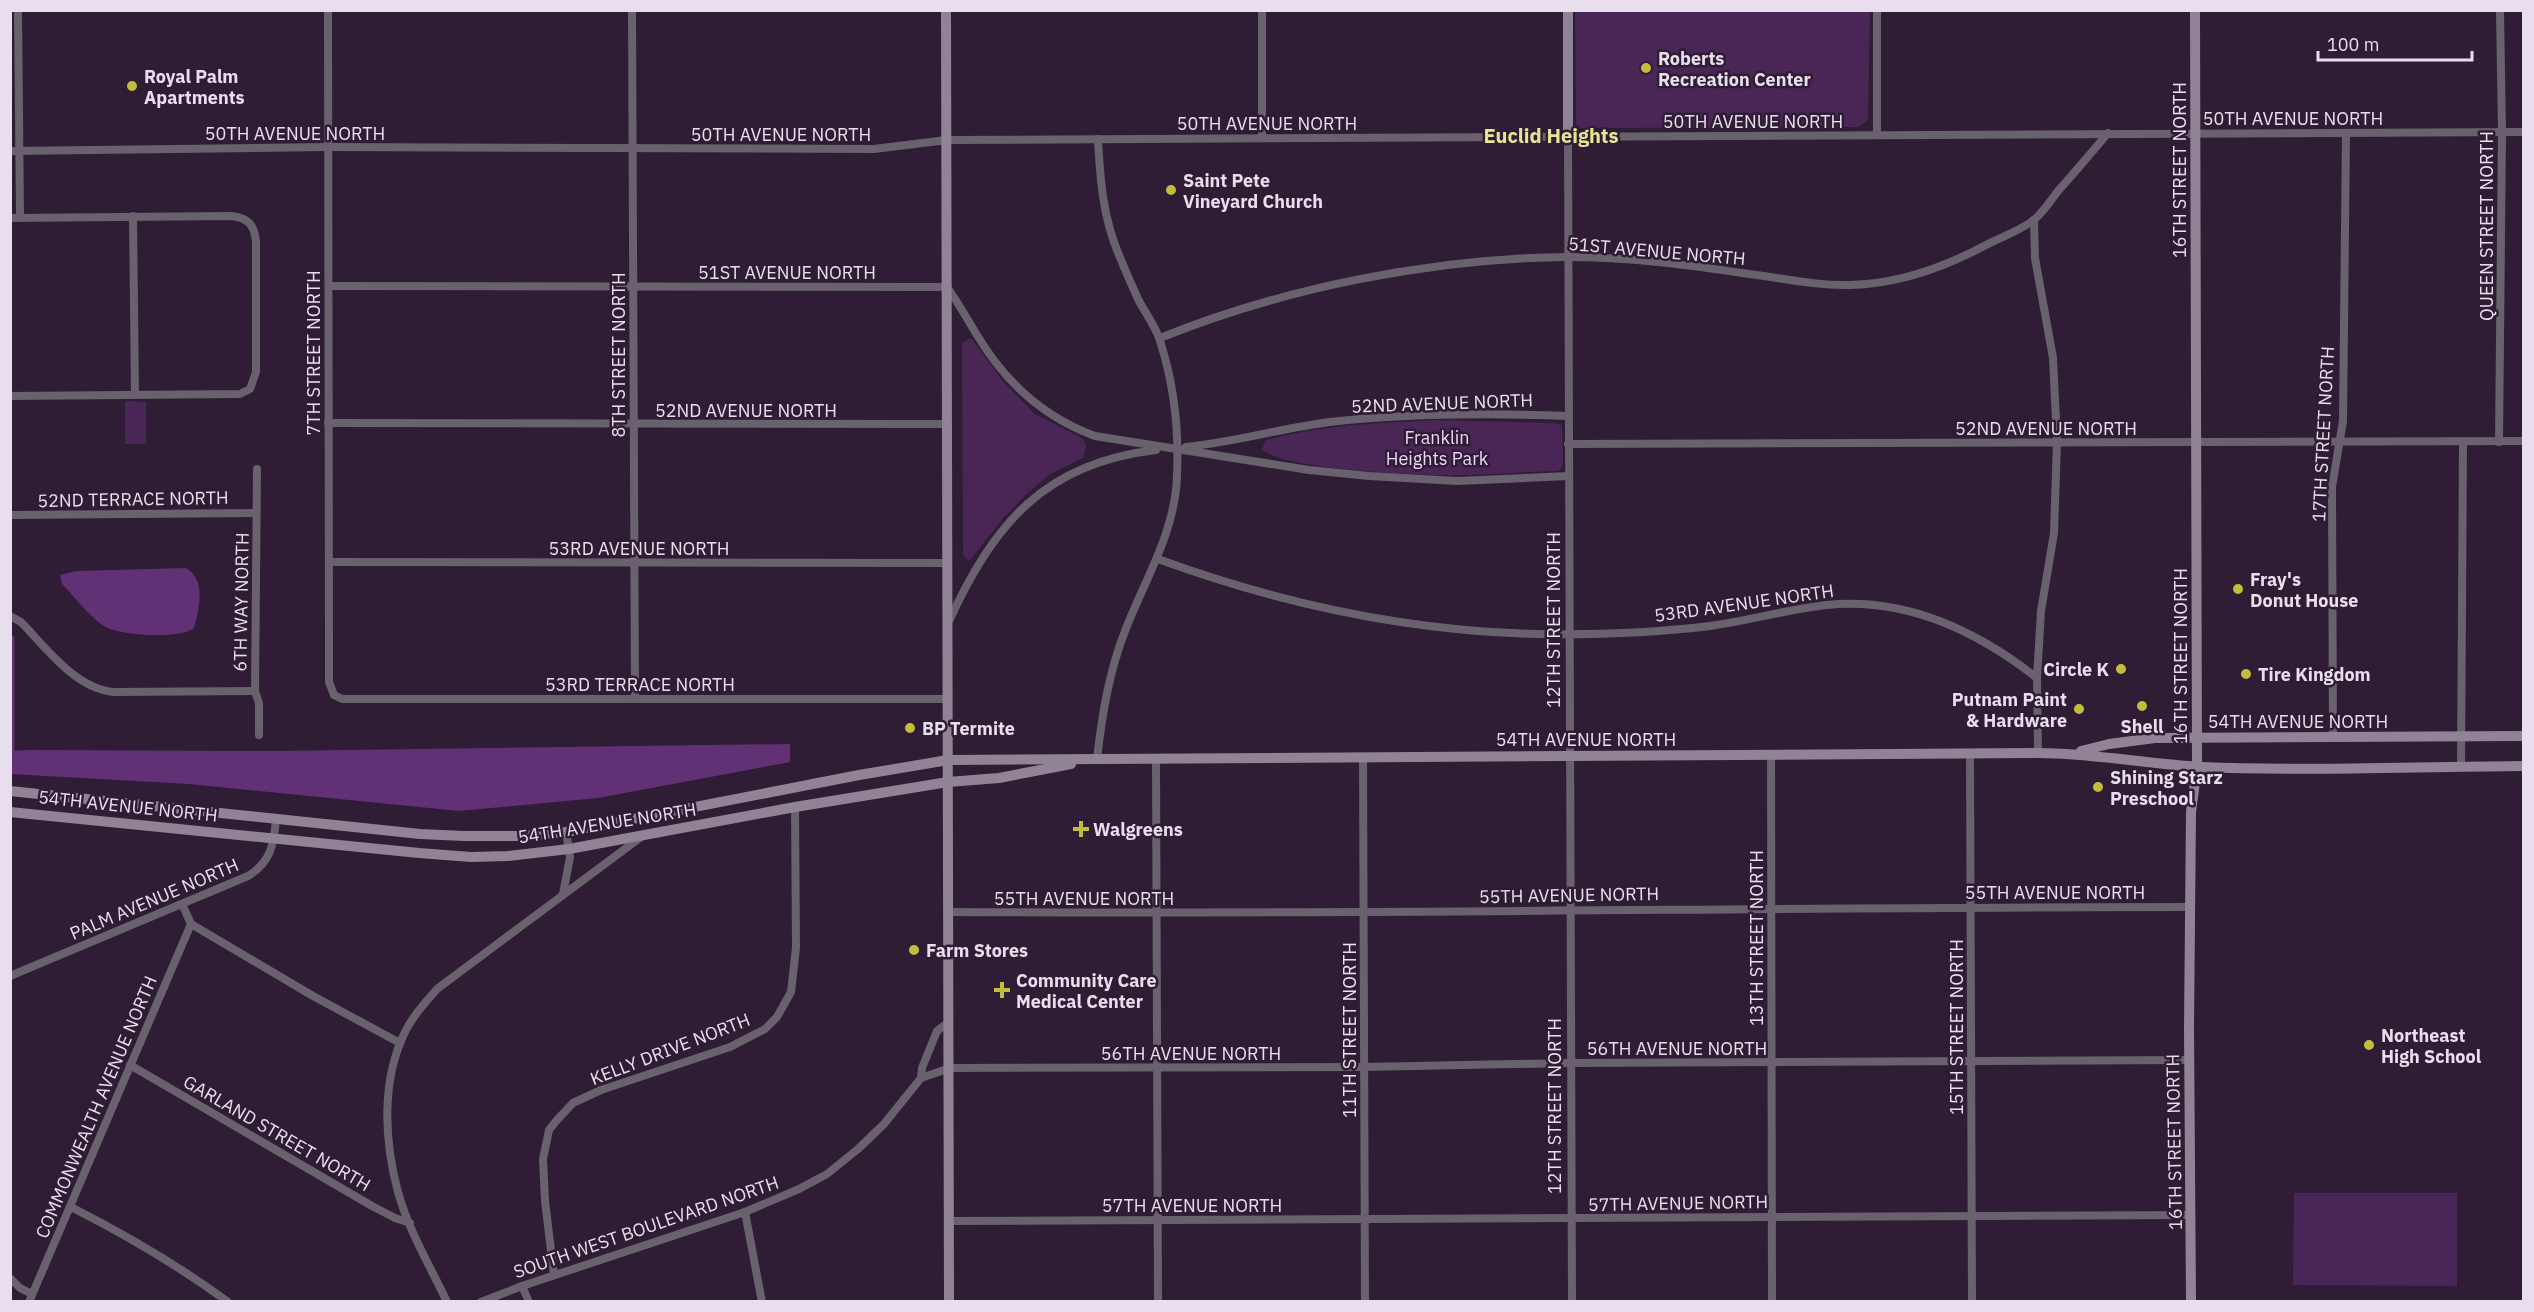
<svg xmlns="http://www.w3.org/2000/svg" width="2534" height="1312" font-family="'IBM Plex Sans',sans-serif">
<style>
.green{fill:#492656}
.water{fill:#623074}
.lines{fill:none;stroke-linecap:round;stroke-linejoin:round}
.stream{stroke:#623074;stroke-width:3}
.street{stroke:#69616d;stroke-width:8}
.secondary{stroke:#918396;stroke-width:10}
.poi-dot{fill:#c3bd3e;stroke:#2e1d34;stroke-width:2}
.labels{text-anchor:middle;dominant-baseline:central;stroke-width:5;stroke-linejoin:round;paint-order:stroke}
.poi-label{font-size:18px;font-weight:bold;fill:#e9deed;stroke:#2e1d34;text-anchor:start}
.street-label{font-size:18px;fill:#e9deed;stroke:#2e1d34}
.park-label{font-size:18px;fill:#efd3fa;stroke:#2e1d34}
.neighbourhood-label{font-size:20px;font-weight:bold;fill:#e7e495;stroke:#2e1d34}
</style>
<rect width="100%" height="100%" fill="#2e1d34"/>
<g class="green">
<path d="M1575 11H1870L1868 120 1858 127 1581 128 1576 124V117Z"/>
<path d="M968 339H972L1001 379 1035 414 1078 436 1084 440 1086 446 1083 458 1050 474 1028 493 1004 517 970 560 966 559 963 554 962 343Z"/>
<path d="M125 401 146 402V444H125Z"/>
<path d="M1436 420 1555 423 1562 425 1563 465 1560 470 1555 471C1516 472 1477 476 1439 475 1407 474 1282 469 1262 449L1266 440C1321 425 1380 423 1436 420Z"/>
<path d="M2294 1193H2457V1286L2293 1285Z"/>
</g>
<g class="water">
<path d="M186 568C207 581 199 609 194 628 180 639 123 636 106 627 92 620 74 596 62 584L60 575 76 571Z"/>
<path d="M790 744V762L598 798 459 811 189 784 10 774 11 751 28 750 275 751Z"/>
</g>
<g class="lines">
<path class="stream" d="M13 637V755"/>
<g class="street">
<path d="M18 10 20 217"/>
<path d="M328 10 329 631V682L334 695 342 699H947"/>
<path d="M632 10 635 699"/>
<path d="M1262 10V138"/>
<path d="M1877 135V10"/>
<path d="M1568 138 1572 1302"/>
<path d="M10 151 327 147 874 149 947 140 2524 132"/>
<path d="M133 216 135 395"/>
<path d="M10 218 231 216C248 218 254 224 256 241V372L250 389 240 394 10 396"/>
<path d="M2034 220 2035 258 2053 358 2057 442 2054 533 2041 611 2037 678 2038 753"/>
<path d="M329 286 947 287C958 302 967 319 977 335 1005 382 1043 417 1095 436L1309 470 1369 476 1457 481 1568 476"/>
<path d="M1160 338C1284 288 1432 258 1567 257 1628 257 1689 265 1749 274 1783 278 1816 286 1850 285 1897 284 1945 267 1986 245 2001 237 2022 230 2035 219 2044 211 2051 200 2058 191 2075 172 2091 153 2108 133"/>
<path d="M328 423 947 424"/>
<path d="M2499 442 2502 133 2500 10"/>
<path d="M1568 444 2524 441"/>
<path d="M1186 447C1235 442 1282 428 1330 422 1410 413 1488 413 1568 416"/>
<path d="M257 469 255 691 259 703V735"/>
<path d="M10 515 256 513"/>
<path d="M1158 559C1281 604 1407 631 1537 634 1595 635 1653 633 1710 626 1749 621 1788 609 1827 605 1905 597 1977 631 2037 678"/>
<path d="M329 562 948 563"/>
<path d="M10 616 21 622C46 648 76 689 114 692L255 691"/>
<path d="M949 621C994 524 1044 463 1156 450"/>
<path d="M2333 737 2332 487 2343 421 2346 133"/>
<path d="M1970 753 1972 1302"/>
<path d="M1771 754 1772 1302"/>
<path d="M1363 758 1365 1302"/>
<path d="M1097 759C1102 715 1109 672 1125 631 1145 579 1175 533 1177 476 1179 431 1174 384 1160 341 1156 327 1146 314 1139 301 1132 286 1125 270 1119 255 1103 218 1100 179 1098 139"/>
<path d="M1156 759 1158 1302"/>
<path d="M2461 767 2463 442"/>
<path d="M563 894 570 857 566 832"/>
<path d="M182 904 191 924 313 996 400 1043"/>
<path d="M948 912C1363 915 1777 907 2191 907"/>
<path d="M10 976 248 876C271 862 274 844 276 819"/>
<path d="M130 1065 372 1206 395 1218 410 1223"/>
<path d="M921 1078 922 1068 937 1031 949 1022"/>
<path d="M71 1207C126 1235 178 1265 228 1302"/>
<path d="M745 1212 762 1302"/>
<path d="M949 1221 2191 1215"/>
<path d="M554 1275 545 1201 543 1159 549 1130 557 1120 573 1103 601 1090 730 1047 765 1029 777 1017 791 992 796 948 795 807"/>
<path d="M10 1278 20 1288 32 1294"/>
<path d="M522 1286 529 1302"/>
<path d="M29 1302 191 924"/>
<path d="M447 1302C430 1266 408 1229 398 1192 384 1140 381 1079 406 1030 414 1014 426 1002 437 989L641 837"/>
<path d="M481 1302 522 1286 745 1212 799 1189 827 1174 858 1149 884 1124 921 1078 950 1068 1364 1067 1570 1063 2189 1060"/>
</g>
<g class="secondary">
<path d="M946 10 949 1302"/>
<path d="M1568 138V10"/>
<path d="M2081 751 2109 744 2155 738 2524 736"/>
<path d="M10 791 420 834 464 836H523L566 832 859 775 948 760 2038 753C2092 753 2146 764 2201 767 2308 771 2416 767 2524 766"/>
<path d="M10 812 419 853 471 857 508 856 569 849 795 807 948 782 999 778 1071 764"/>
<path d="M2191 1302 2189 1028 2191 812 2197 767 2195 10"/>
</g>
</g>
<g class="poi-dot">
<circle cx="1646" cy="68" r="6"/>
<circle cx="132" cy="86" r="6"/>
<circle cx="1171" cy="190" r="6"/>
<circle cx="2238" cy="589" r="6"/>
<circle cx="2121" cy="669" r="6"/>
<circle cx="2246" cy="674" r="6"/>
<circle cx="2142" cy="706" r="6"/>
<circle cx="2079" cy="709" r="6"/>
<circle cx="910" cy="728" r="6"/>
<circle cx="2098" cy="787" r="6"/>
<path d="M1078 820h6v6h6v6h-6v6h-6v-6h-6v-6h6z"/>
<circle cx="914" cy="950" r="6"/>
<path d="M999 981h6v6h6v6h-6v6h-6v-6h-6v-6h6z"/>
<circle cx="2369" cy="1045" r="6"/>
</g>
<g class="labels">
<g class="poi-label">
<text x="1658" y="58">Roberts<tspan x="1658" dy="21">Recreation Center</tspan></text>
<text x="144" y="76">Royal Palm<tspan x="144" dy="21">Apartments</tspan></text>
<text x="1183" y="180">Saint Pete<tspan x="1183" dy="21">Vineyard Church</tspan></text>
<text x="2250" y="579">Fray's<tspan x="2250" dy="21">Donut House</tspan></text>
<text x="2109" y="669" text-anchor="end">Circle K</text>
<text x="2258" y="674">Tire Kingdom</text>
<text x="2067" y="699" text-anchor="end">Putnam Paint<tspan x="2067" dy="21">&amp; Hardware</tspan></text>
<text x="2142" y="726" text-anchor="middle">Shell</text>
<text x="922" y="728">BP Termite</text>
<text x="2110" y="777">Shining Starz<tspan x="2110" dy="21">Preschool</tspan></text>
<text x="1093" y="829">Walgreens</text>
<text x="926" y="950">Farm Stores</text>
<text x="1016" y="980">Community Care<tspan x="1016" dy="21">Medical Center</tspan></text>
<text x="2381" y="1035">Northeast<tspan x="2381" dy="21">High School</tspan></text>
</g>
<g class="street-label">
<text x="2293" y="118">50TH AVENUE NORTH</text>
<text x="1753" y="121">50TH AVENUE NORTH</text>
<text x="1267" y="123">50TH AVENUE NORTH</text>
<text x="295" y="133">50TH AVENUE NORTH</text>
<text x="781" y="134">50TH AVENUE NORTH</text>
<text transform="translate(2179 170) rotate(-90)">16TH STREET NORTH</text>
<text transform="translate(2486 226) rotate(-90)">QUEEN STREET NORTH</text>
<text transform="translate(1657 251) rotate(5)">51ST AVENUE NORTH</text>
<text x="787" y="272">51ST AVENUE NORTH</text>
<text transform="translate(313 353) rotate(-90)">7TH STREET NORTH</text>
<text transform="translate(618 355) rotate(-90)">8TH STREET NORTH</text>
<text transform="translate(1442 403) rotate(-2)">52ND AVENUE NORTH</text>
<text x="746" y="410">52ND AVENUE NORTH</text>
<text x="2046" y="428">52ND AVENUE NORTH</text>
<text transform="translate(2323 434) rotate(-87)">17TH STREET NORTH</text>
<text transform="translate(133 499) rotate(-1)">52ND TERRACE NORTH</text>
<text x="639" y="548">53RD AVENUE NORTH</text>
<text transform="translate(241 602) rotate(-89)">6TH WAY NORTH</text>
<text transform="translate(1744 603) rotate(-8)">53RD AVENUE NORTH</text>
<text transform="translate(1553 620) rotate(-90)">12TH STREET NORTH</text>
<text transform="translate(2180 656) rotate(-90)">16TH STREET NORTH</text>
<text x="640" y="684">53RD TERRACE NORTH</text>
<text x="2298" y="721">54TH AVENUE NORTH</text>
<text x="1586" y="739">54TH AVENUE NORTH</text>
<text transform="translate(128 806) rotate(6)">54TH AVENUE NORTH</text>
<text transform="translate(607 823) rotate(-9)">54TH AVENUE NORTH</text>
<text x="2055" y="892">55TH AVENUE NORTH</text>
<text transform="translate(1569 895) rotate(-1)">55TH AVENUE NORTH</text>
<text x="1084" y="898">55TH AVENUE NORTH</text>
<text transform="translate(154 899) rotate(-23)">PALM AVENUE NORTH</text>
<text transform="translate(1756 938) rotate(-90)">13TH STREET NORTH</text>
<text transform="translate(1956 1027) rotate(-90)">15TH STREET NORTH</text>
<text transform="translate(1349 1030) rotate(-90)">11TH STREET NORTH</text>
<text x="1677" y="1048">56TH AVENUE NORTH</text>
<text transform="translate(670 1049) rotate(-21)">KELLY DRIVE NORTH</text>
<text x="1191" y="1053">56TH AVENUE NORTH</text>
<text transform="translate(1554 1106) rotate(-90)">12TH STREET NORTH</text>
<text transform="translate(96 1107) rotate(-67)">COMMONWEALTH AVENUE NORTH</text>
<text transform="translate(277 1133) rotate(30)">GARLAND STREET NORTH</text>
<text transform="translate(2174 1142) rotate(-91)">16TH STREET NORTH</text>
<text transform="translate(1678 1203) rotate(-1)">57TH AVENUE NORTH</text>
<text x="1192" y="1205">57TH AVENUE NORTH</text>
<text transform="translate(646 1227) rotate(-19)">SOUTH WEST BOULEVARD NORTH</text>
</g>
<g class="park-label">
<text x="1437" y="437">Franklin<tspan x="1437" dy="21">Heights Park</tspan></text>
</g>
<g class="neighbourhood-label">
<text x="1551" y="135">Euclid Heights</text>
</g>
</g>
<rect width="2534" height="1312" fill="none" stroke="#e9deed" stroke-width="24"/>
<path d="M2318 51v9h154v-9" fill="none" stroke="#e9deed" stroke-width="3"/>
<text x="2327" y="51" font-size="18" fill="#e9deed" stroke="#2e1d34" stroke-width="4.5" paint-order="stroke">100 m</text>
</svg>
